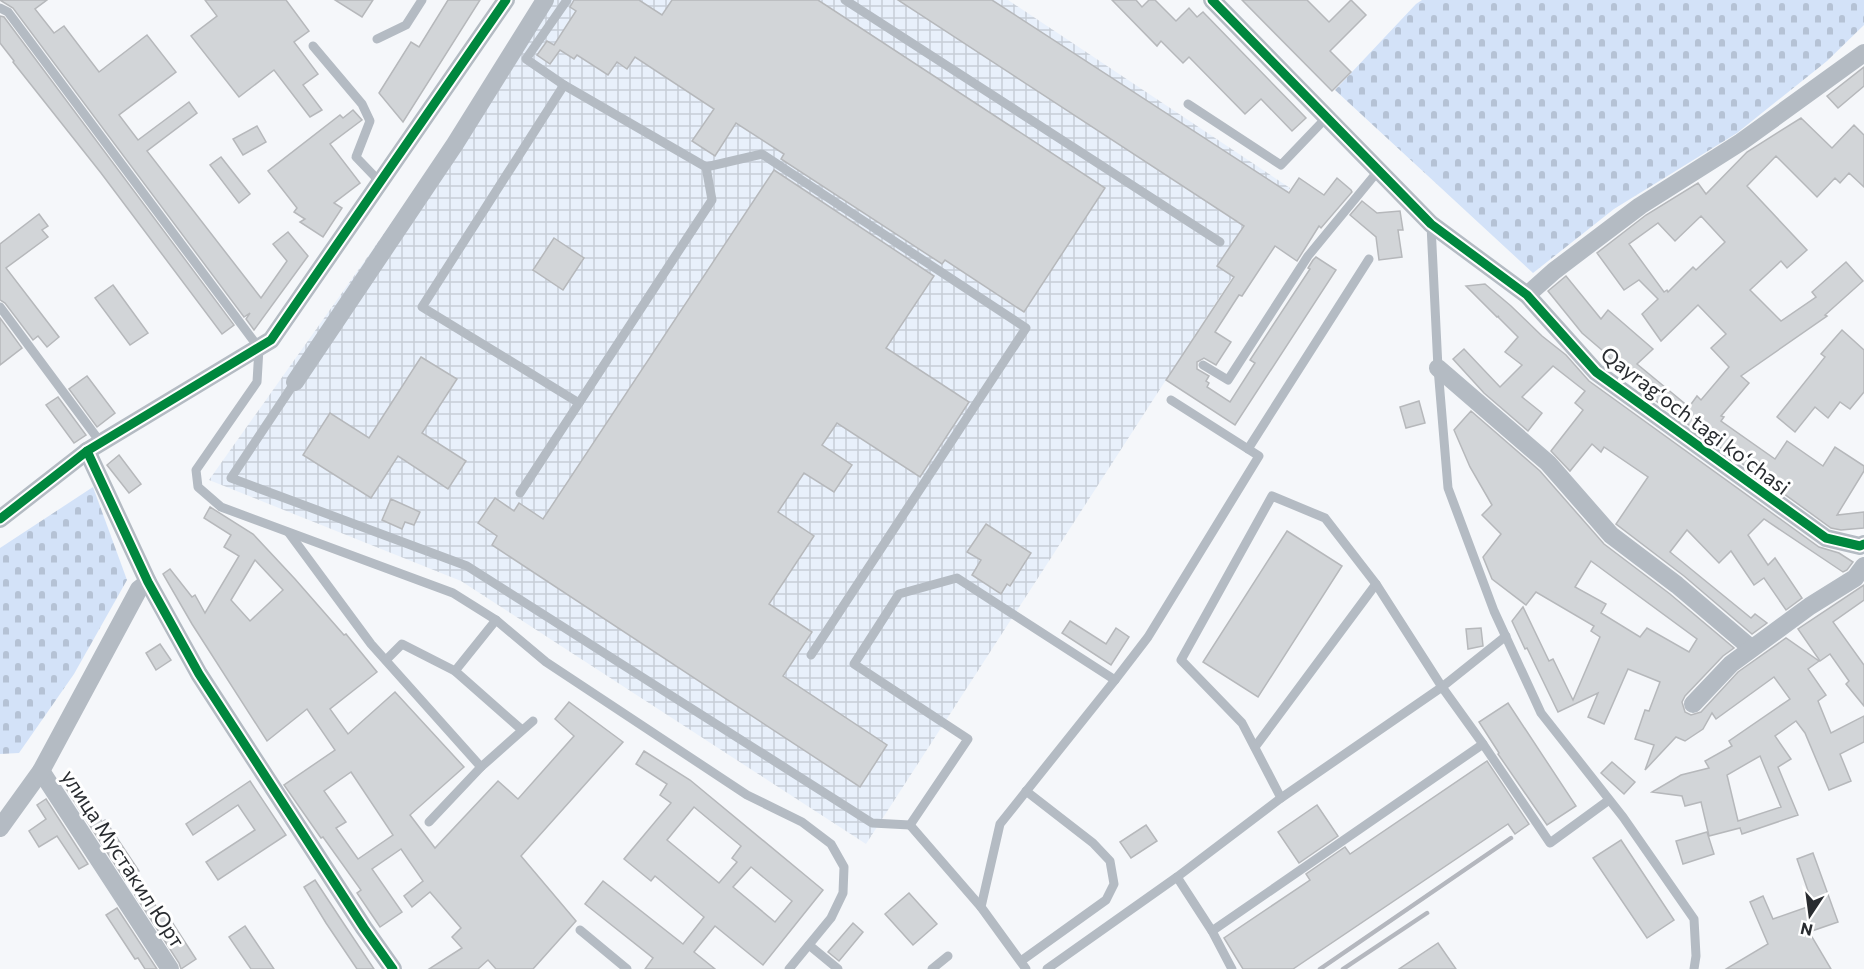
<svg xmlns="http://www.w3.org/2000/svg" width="1864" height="969" font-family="Commissioner,sans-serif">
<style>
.industrial{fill:url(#industrial-grid)}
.cemetery{fill:url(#cemetery-stones)}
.building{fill:#d2d5d8;stroke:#b6b8bb;stroke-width:1.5;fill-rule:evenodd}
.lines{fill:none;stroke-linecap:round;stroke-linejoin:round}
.lane{stroke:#b4bbc3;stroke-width:9}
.street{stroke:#b4bbc3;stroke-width:18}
.rail{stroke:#b4b7be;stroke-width:4.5}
.cycleway-casing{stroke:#fff;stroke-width:13}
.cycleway{stroke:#00873e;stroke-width:9}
.labels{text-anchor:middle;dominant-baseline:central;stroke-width:6;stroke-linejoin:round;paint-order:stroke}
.street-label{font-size:21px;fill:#292c30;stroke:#fff}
</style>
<defs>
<pattern id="industrial-grid" width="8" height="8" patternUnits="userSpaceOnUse" patternTransform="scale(1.5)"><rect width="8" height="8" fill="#e8f0fb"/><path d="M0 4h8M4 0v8" fill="none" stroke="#c7ced7"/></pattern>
<pattern id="cemetery-stones" width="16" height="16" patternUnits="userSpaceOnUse" patternTransform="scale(1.5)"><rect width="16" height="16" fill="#d3e2f8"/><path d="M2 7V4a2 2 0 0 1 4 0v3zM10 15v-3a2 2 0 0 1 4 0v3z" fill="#b5c2d5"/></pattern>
</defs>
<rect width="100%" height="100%" fill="#f5f7fa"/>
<path class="industrial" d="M550 0H1008L1290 188 866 844 461 581 209 480Z"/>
<g class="cemetery">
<path d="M1422 0H1864V25L1827 61 1737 133 1614 209 1533 273 1335 90 1416 4Z"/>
<path d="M93 487 127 580 74 674 19 753 0 754V548Z"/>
</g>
<g class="building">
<path d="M0 0H47L35 9 54 33 64 26 99 72 147 35 176 72 119 115 138 140 189 102 197 113 147 151 261 298 287 261 273 244 288 232 308 256 254 330 246 319 250 313 244 317 13 8Z"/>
<path d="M205 0H286L309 31 294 42 318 74 303 85 322 110 310 117 274 70 239 97 191 36 217 16Z"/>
<path d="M335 0H373L362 17Z"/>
<path d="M448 0H480L403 122 379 93 411 42 419 47Z"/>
<path d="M574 0H639L662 15 672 0H818L1105 188 1024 312 945 260 942 264 781 159 784 154 736 123 715 156 692 141 714 109 635 57 627 69 617 62 608 75 577 55 574 59 560 50 550 64 537 55 547 41 554 45 576 11 570 7Z"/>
<path d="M898 0H992L1289 193 1299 178 1324 195 1337 178 1351 190 1352 192 1321 228 1319 226 1297 261 1275 246 1242 296 1239 295 1215 332 1231 342 1216 365 1204 358 1197 362V369L1209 376 1206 381 1209 383 1207 387 1230 402 1255 363 1250 360 1310 269 1308 268 1313 260 1316 257 1336 270 1235 425 1166 380 1234 277 1217 266 1244 226Z"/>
<path d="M1112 0H1136L1142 7 1149 0H1155L1176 21 1189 8 1197 17 1203 12 1306 118 1292 131 1261 99 1245 114 1189 57 1183 63 1161 41 1157 46Z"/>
<path d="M1242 0H1307L1329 22 1351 0 1366 15 1330 51 1351 72 1332 91Z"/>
<path d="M0 16 4 17 234 325 222 334 101 173 13 62 14 61 0 43Z"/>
<path d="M1864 67V86L1838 108 1827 96Z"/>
<path d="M353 110 362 120 330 144 360 183 334 203 342 208 323 237 300 222 305 219 294 212 297 208 268 171 340 115 343 118Z"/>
<path d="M1801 118 1832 148 1854 125 1864 135V187L1849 173 1840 183 1835 178 1817 197 1776 156 1747 186 1807 250 1787 268 1781 261 1750 290 1781 321 1816 297 1812 292 1846 262 1863 281 1825 315 1827 316 1741 376 1749 383 1721 416 1724 417 1721 421 1775 459 1787 441 1823 466 1835 447 1864 466V471L1837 515 1864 512V528L1841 530 1831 528 1645 393 1603 351 1582 333 1548 291 1566 276 1601 319 1608 310 1653 349 1637 364 1689 407 1697 396 1701 400 1729 367 1711 348 1726 334 1698 305 1661 341 1642 314 1658 299 1639 280 1624 290 1597 253 1646 215 1698 183 1706 194 1747 152ZM1701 216 1725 242 1696 270 1693 267 1668 292 1667 290 1664 292 1629 244 1658 223 1675 241Z"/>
<path d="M257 126 266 142 243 155 233 139Z"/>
<path d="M221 157 250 194 239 203 210 165Z"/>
<path d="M774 170 934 276 886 348 969 402 920 477 837 423 822 445 852 465 834 492 804 473 778 512 814 536 769 604 812 632 783 676 887 745 860 787 492 545 497 536 478 523 495 498 514 511 519 503 543 519Z"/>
<path d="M1362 201 1377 213 1400 211 1403 230H1398L1402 257 1379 260 1376 237 1350 215Z"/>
<path d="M39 214 48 226 42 230 48 237 6 268 59 337 47 347 38 336 33 340 5 303 0 300V244Z"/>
<path d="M554 238 584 258 563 290 533 270Z"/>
<path d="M1485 284 1511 306 1542 336 1566 355 1589 381 1819 547 1839 553 1853 562 1847 570 1843 572 1764 519 1748 535 1768 565 1775 558 1802 598 1786 610 1764 578 1754 585 1731 551 1719 563 1687 530 1670 552 1751 618 1755 614 1767 623 1752 634 1684 576 1616 524 1648 477 1604 447 1601 452 1592 444 1570 471 1551 451 1583 410 1575 403 1585 391 1553 366 1522 397 1542 413 1528 431 1484 393 1453 359 1464 349 1500 387 1522 365 1505 352 1518 337 1498 317 1499 316 1497 317 1466 286Z"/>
<path d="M113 285 148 333 130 345 95 298Z"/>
<path d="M0 318 22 348 0 365Z"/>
<path d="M1842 330 1864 350V392L1850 409 1840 402 1828 418 1815 407 1795 432 1777 417 1825 357 1821 354Z"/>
<path d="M421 357 457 379 422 433 466 461 448 489 398 456 371 498 303 455 330 413 369 438Z"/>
<path d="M87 376 115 413 97 427 69 389Z"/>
<path d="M58 397 86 435 74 443 46 405Z"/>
<path d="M1419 401 1425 423 1406 428 1400 407Z"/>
<path d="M1471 411 1540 471 1604 544 1670 594 1734 648 1723 656 1685 696 1682 702 1685 712 1691 715 1701 712 1738 672 1786 638 1819 661 1808 669 1826 695 1818 701 1831 733 1864 716V742L1840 754 1851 781 1829 790 1805 733 1796 721 1775 736 1791 759 1778 767 1798 815 1742 834 1740 828 1709 836 1701 802 1685 806 1682 796 1652 792 1681 775 1709 768 1705 761 1732 746 1729 741 1790 699 1774 677 1716 719 1712 713 1703 729 1685 741 1676 737 1645 770 1654 745 1635 739 1645 710 1649 711 1660 682 1628 669 1604 724 1588 717 1598 693 1558 712 1527 648 1525 649 1512 621 1523 607 1549 661 1553 659 1573 700 1600 637 1591 631 1594 626 1536 592 1526 605 1492 579 1483 557 1501 534 1482 515 1492 505 1470 467 1454 430ZM1591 561 1697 639 1689 652 1647 628 1640 637 1601 613 1606 604 1575 587ZM1760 756 1781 807 1738 821 1727 775Z"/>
<path d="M119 455 141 484 129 493 107 465Z"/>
<path d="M391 499 420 512 414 525 405 522 402 529 382 520Z"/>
<path d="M210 507 253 534 295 579 344 635 346 634 377 672 330 709 348 734 395 692 464 767 410 815 435 848 498 781 518 799 574 736 555 719 569 702 623 742 521 856 576 921 533 969H496L488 960 478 969H429L462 948 452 937 461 928 430 892 412 907 404 896 423 881 401 849 372 869 402 912 380 927 374 918 357 893 361 890 323 837 321 838 284 785 335 750 307 709 267 741 192 624 163 574 170 569 192 597 195 595 205 613 239 556 224 547 231 535 204 518ZM255 560 283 590 250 621 231 600ZM351 772 393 835 358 859 336 828 346 822 324 791Z"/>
<path d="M986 524 1031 553 1010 586 1007 584 1001 594 972 575 981 560 967 552Z"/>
<path d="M1287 531 1342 566 1258 697 1203 662Z"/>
<path d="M1864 585V600L1833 622 1864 665V706L1846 684 1849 681 1830 654 1820 661 1798 629Z"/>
<path d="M1070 621 1106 644 1116 628 1129 637 1111 665 1062 633Z"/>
<path d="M1481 628 1483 646 1468 649 1466 629Z"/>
<path d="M160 644 171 660 156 670 146 653Z"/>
<path d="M1508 703 1576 806 1547 825 1498 754 1499 753 1479 722Z"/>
<path d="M644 751 690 780 823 890 763 965 715 926 694 952 715 969H645L653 958 585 904 603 881 683 944 704 917 655 876 651 881 624 859 671 803 660 795 667 784 636 764ZM694 807 741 846 732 858 737 862 719 883 667 840ZM751 867 792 901 775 922 733 887Z"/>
<path d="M1487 761 1529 824 1515 834 1508 824 1293 969H1243L1224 938 1310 880 1306 874 1345 847 1350 854Z"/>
<path d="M1612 762 1635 782 1624 794 1601 773Z"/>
<path d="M75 780 102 822 105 820 139 871 125 880 65 787Z"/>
<path d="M250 781 286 835 218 880 206 862 255 830 238 805 193 835 186 824Z"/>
<path d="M46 799 88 864 79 869 57 836 39 847 29 831 46 819 37 805Z"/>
<path d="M1317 805 1338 836 1299 863 1278 832Z"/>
<path d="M1146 825 1157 841 1131 858 1120 842Z"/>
<path d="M1707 832 1714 854 1683 864 1676 841Z"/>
<path d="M1621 840 1674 920 1647 938 1593 858Z"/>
<path d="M1813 853 1838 922 1809 932 1831 969H1726L1768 944 1750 902 1763 896 1773 919 1813 905 1797 859Z"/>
<path d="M315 880 344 924 374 969H357L326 923 304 887Z"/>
<path d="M145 889 159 911 163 908 196 959 181 969 179 963 135 895Z"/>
<path d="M909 893 937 924 913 945 885 914Z"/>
<path d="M117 908 157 969H145L138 958 135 959 106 915Z"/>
<path d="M853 923 863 932 839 961 828 952Z"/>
<path d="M245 926 274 969H251L229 937Z"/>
<path d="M1438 943 1456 969H1399Z"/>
</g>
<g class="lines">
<g class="lane">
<path d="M845 0 1220 242"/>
<path d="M0 8 8 12 259 348 257 382 196 470 198 487 221 507 453 593 496 620 546 662 747 795 802 822 831 844 844 867 843 893 831 918 789 969"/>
<path d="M377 39 406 25 422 0"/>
<path d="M313 46 362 104 370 121 356 157 380 182"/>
<path d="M564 85 422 307 579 403"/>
<path d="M1188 104 1281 165 1326 118"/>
<path d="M706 167 762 154 1026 328 811 655"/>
<path d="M1431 225 1438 368 1448 488 1494 611 1541 713 1623 817 1694 919 1696 956 1694 969"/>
<path d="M0 307 101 443"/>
<path d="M1203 365 1228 380 1308 256 1378 171"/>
<path d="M295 382 231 478 467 566 872 823 910 825 968 739 854 664 899 594 957 578 1115 680 1148 637 1259 456 1171 400"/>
<path d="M1248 449 1369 259"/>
<path d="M520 493 712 200 706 167 564 85 526 59 567 0"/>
<path d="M289 533 371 644 481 767 429 822"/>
<path d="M386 660 402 644 455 671 522 730"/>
<path d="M455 671 496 620"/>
<path d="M1483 744 1550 843 1609 800"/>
<path d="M1255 747 1376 584"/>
<path d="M481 767 533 721"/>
<path d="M910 825 981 907"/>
<path d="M1177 877 1212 931 1232 969"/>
<path d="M580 930 627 969"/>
<path d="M1212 931 1483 744 1442 687 1376 584 1325 518 1272 496 1181 660 1242 723 1281 798"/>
<path d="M809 945 838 969"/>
<path d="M1021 961 1106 900 1114 884 1110 861 1093 843 1026 791"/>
<path d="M932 969 948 956"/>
<path d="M1026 969 981 907 1000 824 1115 680"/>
<path d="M1047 969 1177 877 1281 798 1442 687 1506 636"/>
</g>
<g class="street">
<path d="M1212 0 1431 224 1527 295 1596 372 1826 538 1860 546 1864 544"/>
<path d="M1527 295 1554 271 1640 206 1741 142 1864 53"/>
<path d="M1438 368 1548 463 1611 535 1677 585 1751 648"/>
<path d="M295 382 455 144 545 0"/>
<path d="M87 451 148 582 199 674 364 928 393 969"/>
<path d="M0 519 87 451 271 340 506 0"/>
<path d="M1693 704 1731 664 1810 606 1855 578 1864 566"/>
<path d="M41 771 170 969"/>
<path d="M0 828 41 771 139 589 148 582"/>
</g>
<g class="rail">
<path d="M1320 969 1511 838"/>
<path d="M1343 969 1427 913"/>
</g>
<defs>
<g id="cycleway">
<path d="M1212 0 1431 224 1527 295 1596 372 1826 538 1860 546 1864 544"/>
<path d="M87 451 148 582 199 674 364 928 393 969"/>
<path d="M0 519 87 451 271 340 506 0"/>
</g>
</defs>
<use href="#cycleway" class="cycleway-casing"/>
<use href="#cycleway" class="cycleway"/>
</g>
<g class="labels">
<g class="street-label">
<text transform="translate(1696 420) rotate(37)">Qayragʻoch tagi koʻchasi</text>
<text transform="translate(124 858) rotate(57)">улица Мустакил Юрт</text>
</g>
</g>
<g transform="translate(1810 915) rotate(193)" stroke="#ffffff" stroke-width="4.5" paint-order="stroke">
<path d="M0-4.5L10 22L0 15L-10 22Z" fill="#292c30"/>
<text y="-9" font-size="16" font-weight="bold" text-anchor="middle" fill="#292c30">N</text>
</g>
</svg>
